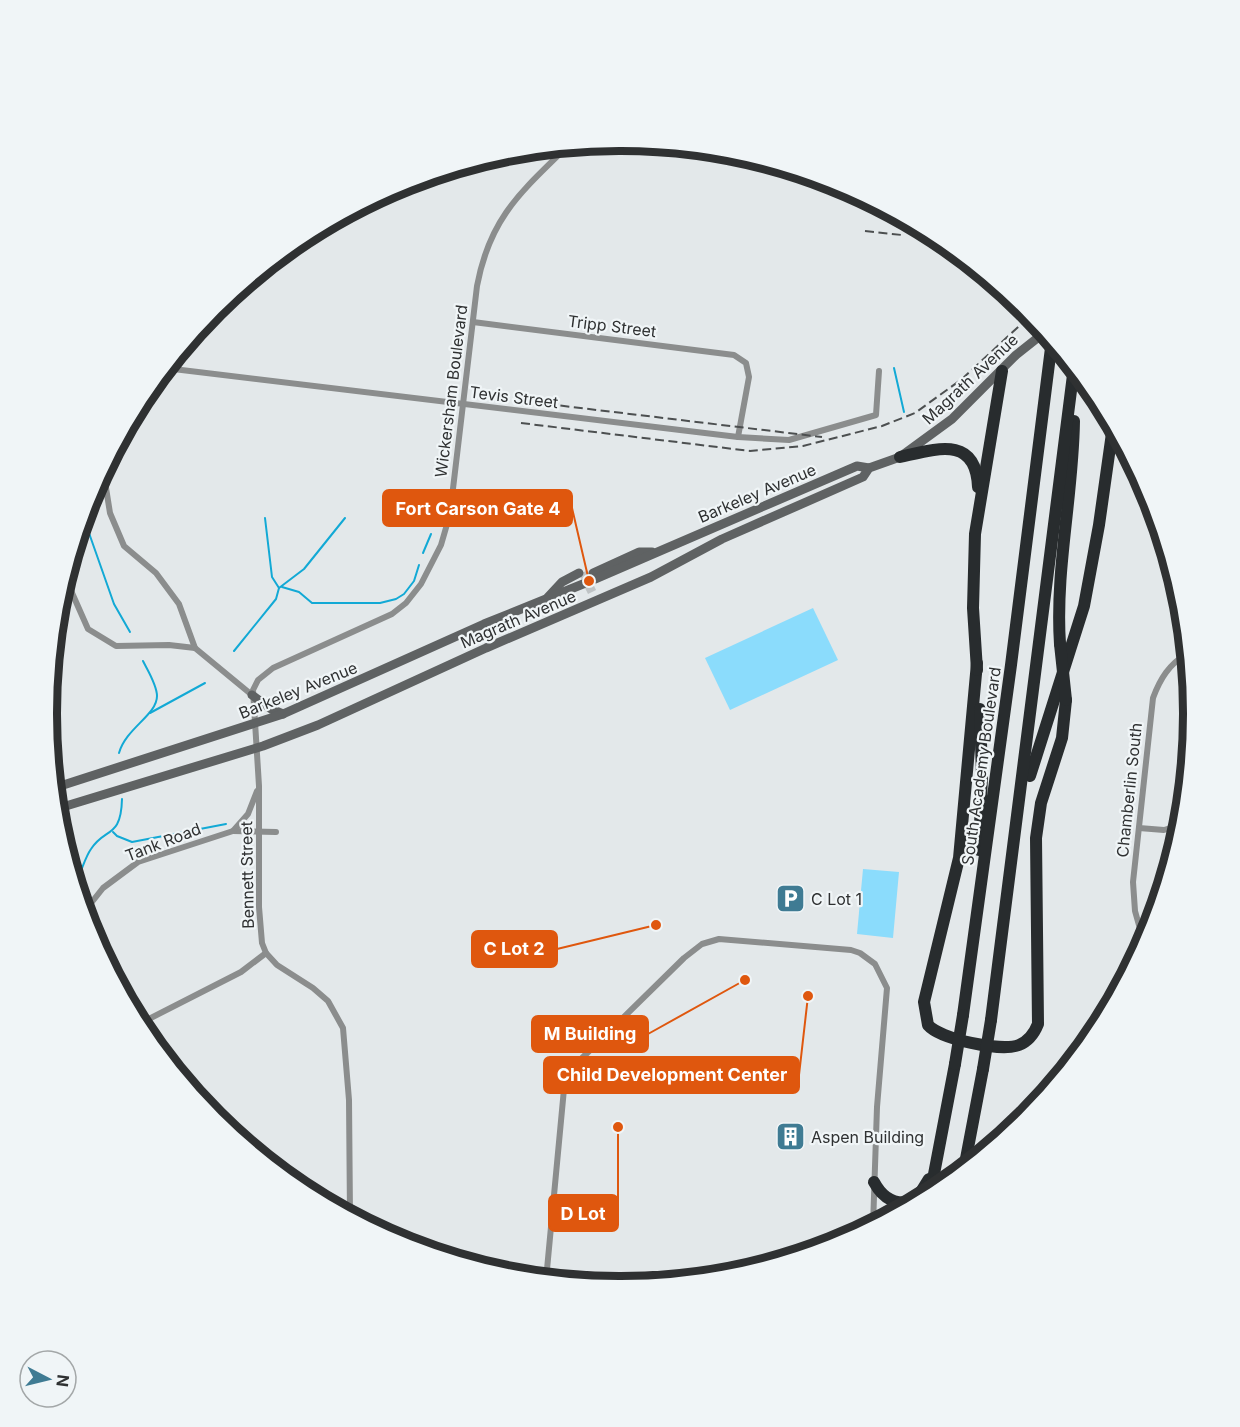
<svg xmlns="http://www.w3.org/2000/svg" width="1240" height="1427" font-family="Inter,sans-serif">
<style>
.green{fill:#8bdcfc}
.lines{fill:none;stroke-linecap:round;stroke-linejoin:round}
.stream{stroke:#12a9d5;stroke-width:2}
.secondary-tunnel{stroke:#bfc3c5;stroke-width:9;stroke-dasharray:9 4.5;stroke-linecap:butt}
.street{stroke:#8b8d8d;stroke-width:6}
.secondary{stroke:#5f6263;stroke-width:9}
.highway{stroke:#282c2e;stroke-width:12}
.rail{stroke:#4c4f50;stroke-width:2;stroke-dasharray:9 4.5;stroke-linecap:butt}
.highway-bridge{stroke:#282c2e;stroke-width:12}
.labels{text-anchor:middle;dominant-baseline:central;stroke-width:4.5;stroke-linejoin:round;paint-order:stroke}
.street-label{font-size:16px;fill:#2f3132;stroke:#f0f5f7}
.poi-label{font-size:16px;fill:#2f3132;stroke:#f0f5f7;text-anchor:start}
.rim{fill:none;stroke:#2f3132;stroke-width:8}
.leader{fill:none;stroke:#df570e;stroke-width:2}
.callout-dot{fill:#df570e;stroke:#f0f5f7;stroke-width:2}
.callout{fill:#df570e;stroke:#df570e;stroke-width:2}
.callout-label{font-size:18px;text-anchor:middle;font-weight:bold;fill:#fff}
</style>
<rect width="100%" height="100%" fill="#e3e8ea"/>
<g class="green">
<path d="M813 608 838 660 730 710 705 658Z"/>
<path d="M863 869 899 872 893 938 857 934Z"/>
</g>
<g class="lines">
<g class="stream">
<path d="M894 368 904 412"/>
<path d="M83 516 114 604 130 632"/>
<path d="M265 518 272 577 279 588"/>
<path d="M423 553 431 534"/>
<path d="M282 587 299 592 312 603H380L396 599 404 594 414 581 419 565"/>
<path d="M234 651 276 599 279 588 304 569 345 518"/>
<path d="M150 713 205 683"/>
<path d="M119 753C126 728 157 715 157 696 157 685 148 671 143 661"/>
<path d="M113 832 117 836 132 842 226 824"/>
<path d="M75 883C82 872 84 859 91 849 105 827 121 839 122 799"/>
</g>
<g class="secondary-tunnel">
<path d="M581 578 593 573"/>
<path d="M586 590 598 584"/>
</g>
<g class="street">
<path d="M473 322 734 355 746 363 749 377 738 437"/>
<path d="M165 368 738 437 789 440 876 415 879 371"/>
<path d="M103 469 110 513 124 546 156 573 179 604 195 648"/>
<path d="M65 577 88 629 116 646 169 645 195 648 252 695"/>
<path d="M1139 828 1164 830 1183 824"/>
<path d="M233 831 276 832"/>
<path d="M84 912 103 888 138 862 233 831 248 814 257 791"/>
<path d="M1144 943 1135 911 1133 882 1153 698C1160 679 1169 664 1188 653"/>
<path d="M1108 995 1121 986"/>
<path d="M139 1024 241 972 266 953"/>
<path d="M350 1216 349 1100 343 1028 328 1001 313 988 277 965 266 953 262 943 259 907V786L253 690 258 680 273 668 392 614 406 603 421 584 441 545 450 514 477 286C490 217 521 192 569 145"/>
<path d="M546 1280 564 1089 578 1062 684 958 702 944 719 939 851 950 860 953 875 964 887 988 877 1107 873 1226"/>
</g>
<g class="secondary">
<path d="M593 573 639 552H652"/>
<path d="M595 579 857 466 869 468"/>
<path d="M548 597 562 582 579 573"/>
<path d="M252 695 271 709 283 714"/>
<path d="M54 788 283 714 484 624 583 584"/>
<path d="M56 809 263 746 318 725 486 648 651 577 722 539 863 477 869 468 900 457 952 419 1016 355 1045 332"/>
</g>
<g class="highway">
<path d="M900 457C936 449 976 435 978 487"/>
<path d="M1060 644C1055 570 1073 496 1074 421"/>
<path d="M977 663 959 858 924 1002 928 1025C940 1039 1001 1052 1019 1045 1029 1041 1034 1034 1038 1024L1036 838 1041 803 1062 738 1066 700"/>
<path d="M977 670 973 608 975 534 1002 371"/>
<path d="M1030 776 1084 606 1099 525 1113 426"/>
<path d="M979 850 982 776 980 709"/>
<path d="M963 1015 1011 665 1052 340"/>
<path d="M991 1020 1074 367"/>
<path d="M964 1169 983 1069"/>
<path d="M874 1182C883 1199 897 1207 916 1200L929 1179"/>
<path d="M930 1195 955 1064"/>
</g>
<g class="rail">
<path d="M865 231 902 235"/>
<path d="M547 404 822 437"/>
<path d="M521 423 750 451 803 446 882 426 915 413 962 379 1031 315"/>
</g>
<g class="highway-bridge">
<path d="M1060 644 1066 700"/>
<path d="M955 1064 963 1015"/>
<path d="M983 1069 991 1020"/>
</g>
</g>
<defs>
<symbol id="parking-square" viewBox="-11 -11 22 22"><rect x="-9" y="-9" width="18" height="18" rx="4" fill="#3f7b93" stroke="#f0f5f7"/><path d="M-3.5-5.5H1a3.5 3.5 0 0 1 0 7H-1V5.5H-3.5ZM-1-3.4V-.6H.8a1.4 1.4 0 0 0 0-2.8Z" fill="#fff"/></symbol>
<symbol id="building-square" viewBox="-11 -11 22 22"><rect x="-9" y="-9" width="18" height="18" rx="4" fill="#3f7b93" stroke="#f0f5f7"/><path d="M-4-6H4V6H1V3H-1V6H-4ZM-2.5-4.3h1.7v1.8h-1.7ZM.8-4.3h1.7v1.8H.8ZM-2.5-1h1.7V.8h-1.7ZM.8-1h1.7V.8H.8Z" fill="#fff"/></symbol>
</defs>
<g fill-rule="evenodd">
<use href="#parking-square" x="774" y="882" width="33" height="33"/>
<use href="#building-square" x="774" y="1120" width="33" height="33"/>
</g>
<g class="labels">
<g class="street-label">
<text transform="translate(612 326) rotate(7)">Tripp Street</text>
<text transform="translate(970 379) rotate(-43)">Magrath Avenue</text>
<text transform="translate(451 391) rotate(-83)">Wickersham Boulevard</text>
<text transform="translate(514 397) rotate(7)">Tevis Street</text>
<text transform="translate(757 493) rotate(-23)">Barkeley Avenue</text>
<text transform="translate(518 619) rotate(-23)">Magrath Avenue</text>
<text transform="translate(298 690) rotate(-22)">Barkeley Avenue</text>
<text transform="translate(981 766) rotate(-82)">South Academy Boulevard</text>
<text transform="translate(1129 790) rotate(-84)">Chamberlin South</text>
<text transform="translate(163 842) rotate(-21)">Tank Road</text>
<text transform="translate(247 875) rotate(-91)">Bennett Street</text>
</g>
<g class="poi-label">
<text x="811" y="899">C Lot 1</text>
<text x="811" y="1137">Aspen Building</text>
</g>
</g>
<path d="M0 0H1240V1427H0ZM619 151H621A562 562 0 0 1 1183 713V714A562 562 0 0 1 621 1276H619A562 562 0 0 1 57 714V713A562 562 0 0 1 619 151Z" fill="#f0f5f7" fill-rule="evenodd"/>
<path class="rim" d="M619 151H621A562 562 0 0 1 1183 713V714A562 562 0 0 1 621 1276H619A562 562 0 0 1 57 714V713A562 562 0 0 1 619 151Z"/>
<path class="leader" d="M589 581L572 508M656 925L557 949M745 980L648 1034M808 996L799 1075M618 1127L618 1213"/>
<g class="callout-dot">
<circle cx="589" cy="581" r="6"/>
<circle cx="656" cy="925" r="6"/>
<circle cx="745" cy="980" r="6"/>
<circle cx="808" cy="996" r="6"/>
<circle cx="618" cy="1127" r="6"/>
</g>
<g class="callout">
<rect x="383" y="490" width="189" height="36" rx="6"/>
<rect x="472" y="931" width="85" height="36" rx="6"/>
<rect x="532" y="1016" width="116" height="36" rx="6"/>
<rect x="544" y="1057" width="255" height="36" rx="6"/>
<rect x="549" y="1195" width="69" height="36" rx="6"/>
</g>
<g class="callout-label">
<text x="478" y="515">Fort Carson Gate 4</text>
<text x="514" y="955">C Lot 2</text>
<text x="590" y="1040">M Building</text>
<text x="672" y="1081">Child Development Center</text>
<text x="583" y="1220">D Lot</text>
</g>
<g transform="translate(48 1379) rotate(97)"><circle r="28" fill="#f0f5f7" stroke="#a3a7a8" stroke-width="1.5"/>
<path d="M0-4.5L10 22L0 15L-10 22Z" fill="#3f7b93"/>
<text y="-9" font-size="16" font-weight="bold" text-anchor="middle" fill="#2f3132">N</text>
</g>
</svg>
